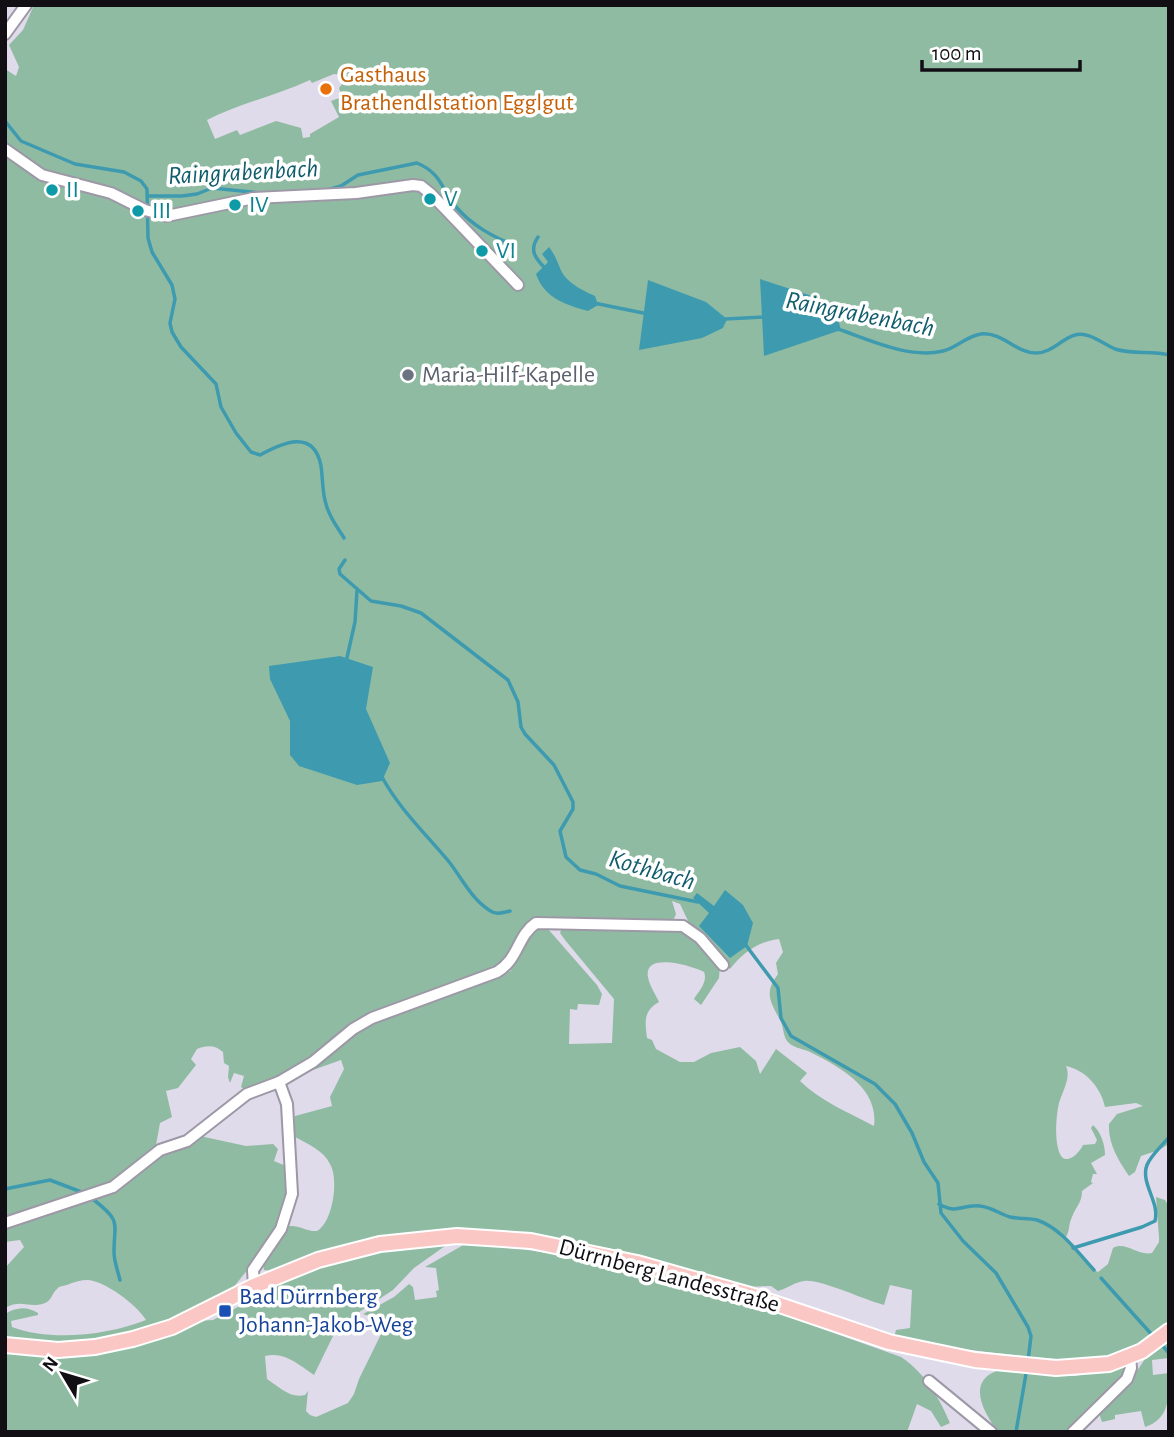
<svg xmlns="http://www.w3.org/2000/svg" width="1174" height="1437" font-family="'Alegreya Sans',sans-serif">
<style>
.green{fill:#90bba3;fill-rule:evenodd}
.water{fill:#3e9baf}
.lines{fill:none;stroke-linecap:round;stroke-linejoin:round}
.stream{stroke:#3e9baf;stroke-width:3.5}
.minor-casing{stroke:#9d98a6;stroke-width:14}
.major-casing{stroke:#fff;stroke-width:18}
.minor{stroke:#fff;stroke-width:10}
.major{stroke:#fac7c5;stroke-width:14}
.food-dot{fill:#e8710a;stroke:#fff;stroke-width:2.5}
.culture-dot{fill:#0f9aa8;stroke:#fff;stroke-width:2.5}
.worship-dot{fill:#6b7280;stroke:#fff;stroke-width:2.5}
.transit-dot{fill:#1a4fb4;stroke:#fff;stroke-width:2.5}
.labels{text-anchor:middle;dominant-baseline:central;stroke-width:7;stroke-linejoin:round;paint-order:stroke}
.food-label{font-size:24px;fill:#c56008;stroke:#fff;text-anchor:start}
.culture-label{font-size:24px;fill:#0d838f;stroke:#fff;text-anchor:start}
.worship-label{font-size:24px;fill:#5b616d;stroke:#fff;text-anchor:start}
.street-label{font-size:24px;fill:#110f14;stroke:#fff}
.transit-label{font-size:24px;fill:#164399;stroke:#fff;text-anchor:start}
.water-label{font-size:26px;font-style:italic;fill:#115d6c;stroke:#fff}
</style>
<rect width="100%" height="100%" fill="#e0dbea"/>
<g class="green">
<path d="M34 5H1169V1144L1159 1150 1141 1156 1135 1172 1129 1176C1118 1160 1108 1143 1109 1124L1117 1114 1143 1106 1136 1103 1105 1107C1101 1088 1086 1070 1066 1066 1072 1079 1060 1094 1058 1108 1056 1120 1055 1136 1058 1148 1062 1168 1077 1157 1083 1145L1095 1144 1097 1140 1091 1128 1093 1125C1101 1132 1105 1145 1105 1155L1091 1163 1097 1174H1093L1091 1182 1093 1183 1082 1191C1082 1203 1076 1206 1072 1217 1068 1225 1070 1233 1065 1238L1094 1270 1098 1272 1108 1264 1113 1248C1126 1241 1137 1256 1152 1253L1159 1242V1237L1156 1197 1165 1200 1168 1205 1169 1320C1156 1338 1132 1351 1111 1356 1077 1363 1039 1358 1005 1354 967 1350 931 1345 894 1337L896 1330 910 1328 912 1290 890 1285 884 1305C864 1300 821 1279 804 1281 795 1282 786 1289 778 1291L771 1286 744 1287 638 1257 549 1238 503 1232 459 1230 272 1271 264 1270 263 1263 286 1227C296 1223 306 1232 317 1231 333 1222 339 1179 330 1164 323 1150 308 1144 295 1137V1116L332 1106 330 1097 344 1069 341 1060 296 1076 356 1031 396 1012 511 971 512 963 502 964 491 970 391 1007 292 1072 246 1090 241 1087 244 1076 234 1073 230 1083 228 1077 229 1066 224 1063 223 1052C215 1045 207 1045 197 1049L191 1059 196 1065 178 1088 166 1091 172 1117 160 1123 156 1145 161 1153 200 1136 246 1146 273 1144 278 1149 274 1161 286 1166 288 1193 281 1222 249 1268 232 1289 223 1295 176 1319 113 1338 65 1344 5 1340V1314C16 1307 27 1306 38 1313V1315L11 1321 12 1327C51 1342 108 1335 146 1320 137 1305 105 1281 88 1280 81 1280 73 1282 67 1285 63 1286 59 1286 57 1289 51 1294 52 1302 42 1304 29 1308 21 1299 5 1308V1268L24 1247 20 1240 5 1242V69L16 76 19 67 9 45 23 30ZM334 74 341 75 346 79 339 88 342 97 331 101 339 117 310 134V137L303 138 301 128 276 121 240 135 237 130 215 139 207 120C240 103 276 96 310 80L312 83ZM672 901 680 904 689 923 730 969C744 952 757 942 779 939L783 952 776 963 778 974C763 994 771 1002 781 1022 784 1029 783 1037 788 1042 792 1047 802 1049 808 1051 838 1066 879 1087 874 1126 848 1112 822 1102 800 1081L807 1073 776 1049 760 1074 756 1061 740 1047 711 1053 694 1062H680L656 1049 652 1040 647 1038C645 1022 643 1011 659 1002 656 995 649 985 648 977 643 951 693 966 704 972 708 982 699 991 694 999L701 1005 719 978 720 965 692 935 677 929 562 927 560 933 565 940 614 999 612 1043 569 1044 570 1009 577 1010 578 1004 599 1005 602 994 597 985 541 921H673L676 914Z"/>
<path d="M444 1241 445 1246 414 1268 393 1290 344 1322 335 1332 314 1375C298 1364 284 1351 265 1356L267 1379C279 1387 291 1399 305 1395L308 1391 306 1411 310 1415 316 1417 348 1403 354 1394 359 1379 386 1324 383 1321 363 1314 394 1297 409 1284 413 1287 415 1300 437 1297 436 1291 439 1290 436 1268 425 1267 465 1244 482 1243 587 1259 661 1275 719 1292 901 1357C925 1373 939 1397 950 1423L941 1427 931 1411 917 1404 907 1432H5V1351L44 1356 83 1355 197 1321 213 1320 238 1307 248 1295 315 1265 385 1248Z"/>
<path d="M1169 1340V1358L1152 1360 1153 1375 1169 1373C1169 1397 1170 1419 1145 1427L1141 1411 1115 1415V1419L1102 1422 1099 1413 1102 1398 1064 1432H998C984 1413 965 1381 999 1370L1075 1376 1124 1367 1129 1383 1147 1356Z"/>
</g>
<g class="water">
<path d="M549 247C555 255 556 259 560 268 565 282 582 290 595 296L598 305 588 311C566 305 544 298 536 274L548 262 542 254Z"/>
<path d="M760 279 809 295 836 313 841 330 764 356Z"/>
<path d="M648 280 706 302 727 319 723 328 702 338 639 350Z"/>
<path d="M340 656 373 667 366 709 390 763 382 781 357 785 299 766 290 755V721L270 679 269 666Z"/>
<path d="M725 890 743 905 753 923 747 946 730 958 699 926 709 913 693 898 697 893 714 906Z"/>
</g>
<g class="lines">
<g class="stream">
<path d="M5 121 21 141 75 164 124 172 141 181 147 189 148 238 152 252 172 285 175 299 170 323 172 332 181 347 216 384 221 407 236 433 251 452 260 455C282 443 314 428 321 466 323 479 322 492 326 504 329 517 338 528 344 538"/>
<path d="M327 190 341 186 358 175 417 163C443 174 441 190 457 208 473 226 492 236 513 245"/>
<path d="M149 196H182L197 194 212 188 261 193"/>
<path d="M538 237C529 250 535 258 545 268"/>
<path d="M594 303 648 314"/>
<path d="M725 319 766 317"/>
<path d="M838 329C870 340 909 359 943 351 957 348 966 336 981 334 1003 332 1016 353 1036 353 1052 353 1061 339 1075 335 1089 331 1103 344 1115 349 1133 355 1152 350 1169 355"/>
<path d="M345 560 339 569 340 574 371 601 401 606 421 613 508 680 518 702 521 727 525 734 554 765 573 802V809L560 831 566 857 580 870 596 874 620 886 698 902"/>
<path d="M346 662 355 622 357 591"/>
<path d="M382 777C400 810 426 834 450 863 462 879 472 899 489 910 495 915 502 913 510 911"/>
<path d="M745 944 778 988 781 1018 791 1036 875 1084 895 1104 912 1133 924 1162 938 1183 941 1213 963 1241 996 1273 1028 1327 1031 1336 1028 1361"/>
<path d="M5 1189 50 1180 84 1193"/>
<path d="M94 1200C122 1222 114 1222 114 1252 114 1262 118 1271 120 1280"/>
<path d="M939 1204C958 1215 961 1204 980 1206 991 1207 1000 1214 1010 1217 1019 1219 1028 1218 1037 1220 1061 1228 1078 1253 1094 1270"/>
<path d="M1073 1248 1142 1227 1155 1221C1160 1202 1140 1183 1147 1165 1151 1155 1162 1146 1169 1137"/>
<path d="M1101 1278 1153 1336"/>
<path d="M1162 1345 1169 1353"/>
<path d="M1016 1432 1027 1368"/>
</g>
<defs>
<g id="minor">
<path d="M5 34 26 5"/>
<path d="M5 149 42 175 111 193 145 210 167 216 254 198 356 193 413 185 421 186 431 194 518 285"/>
<path d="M5 1223 113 1187 160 1150 187 1141 247 1094 279 1082 313 1062 353 1029 372 1018 497 972C519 959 517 936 536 923L683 926 700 938 723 965"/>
<path d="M254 1286 253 1270 281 1229 292 1194 287 1104 279 1082"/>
<path d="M929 1381 991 1432"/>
<path d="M1073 1432 1127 1379 1131 1368 1130 1357"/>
</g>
<path id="major" d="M5 1345 58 1350 95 1347 133 1339 172 1327 254 1286 318 1260 380 1244 457 1236 531 1241 637 1263 750 1295 889 1342 975 1360 1056 1368 1109 1364 1142 1351 1169 1331"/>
</defs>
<use href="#minor" class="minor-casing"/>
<use href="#major" class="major-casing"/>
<use href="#minor" class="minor"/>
<use href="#major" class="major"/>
</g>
<circle class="food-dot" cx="326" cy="89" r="7"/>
<g class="culture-dot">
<circle cx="52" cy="190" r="7"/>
<circle cx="430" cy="199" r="7"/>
<circle cx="235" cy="205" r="7"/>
<circle cx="138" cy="211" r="7"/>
<circle cx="482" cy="251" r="7"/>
</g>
<circle class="worship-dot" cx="408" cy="375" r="7"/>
<rect class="transit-dot" x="218" y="1304" width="14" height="14" rx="3.5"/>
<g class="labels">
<g class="food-label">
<text x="340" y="75">Gasthaus<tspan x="340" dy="28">Brathendlstation Egglgut</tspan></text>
</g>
<g class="culture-label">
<text x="66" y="190">II</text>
<text x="444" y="199">V</text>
<text x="249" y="205">IV</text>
<text x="152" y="211">III</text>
<text x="496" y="251">VI</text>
</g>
<g class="worship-label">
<text x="422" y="375">Maria-Hilf-Kapelle</text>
</g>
<g class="street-label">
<text transform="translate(669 1276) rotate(15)">Dürrnberg Landesstraße</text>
</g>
<g class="transit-label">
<text x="239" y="1297">Bad Dürrnberg<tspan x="239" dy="28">Johann-Jakob-Weg</tspan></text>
</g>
<g class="water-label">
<text transform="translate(243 172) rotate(-3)">Raingrabenbach</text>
<text transform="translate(860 314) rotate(11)">Raingrabenbach</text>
<text transform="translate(652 870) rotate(16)">Kothbach</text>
</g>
</g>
<rect width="1174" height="1437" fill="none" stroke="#110f14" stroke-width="14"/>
<g transform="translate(63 1374) rotate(308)" stroke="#ffffff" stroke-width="5" paint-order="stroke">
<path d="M0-5L12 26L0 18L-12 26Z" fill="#110f14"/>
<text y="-10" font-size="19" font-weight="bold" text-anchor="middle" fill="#110f14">N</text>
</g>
<path d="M922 60v10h158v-10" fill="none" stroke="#110f14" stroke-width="3.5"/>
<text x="932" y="60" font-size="21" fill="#110f14" stroke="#ffffff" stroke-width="5" paint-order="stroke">100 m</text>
</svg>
